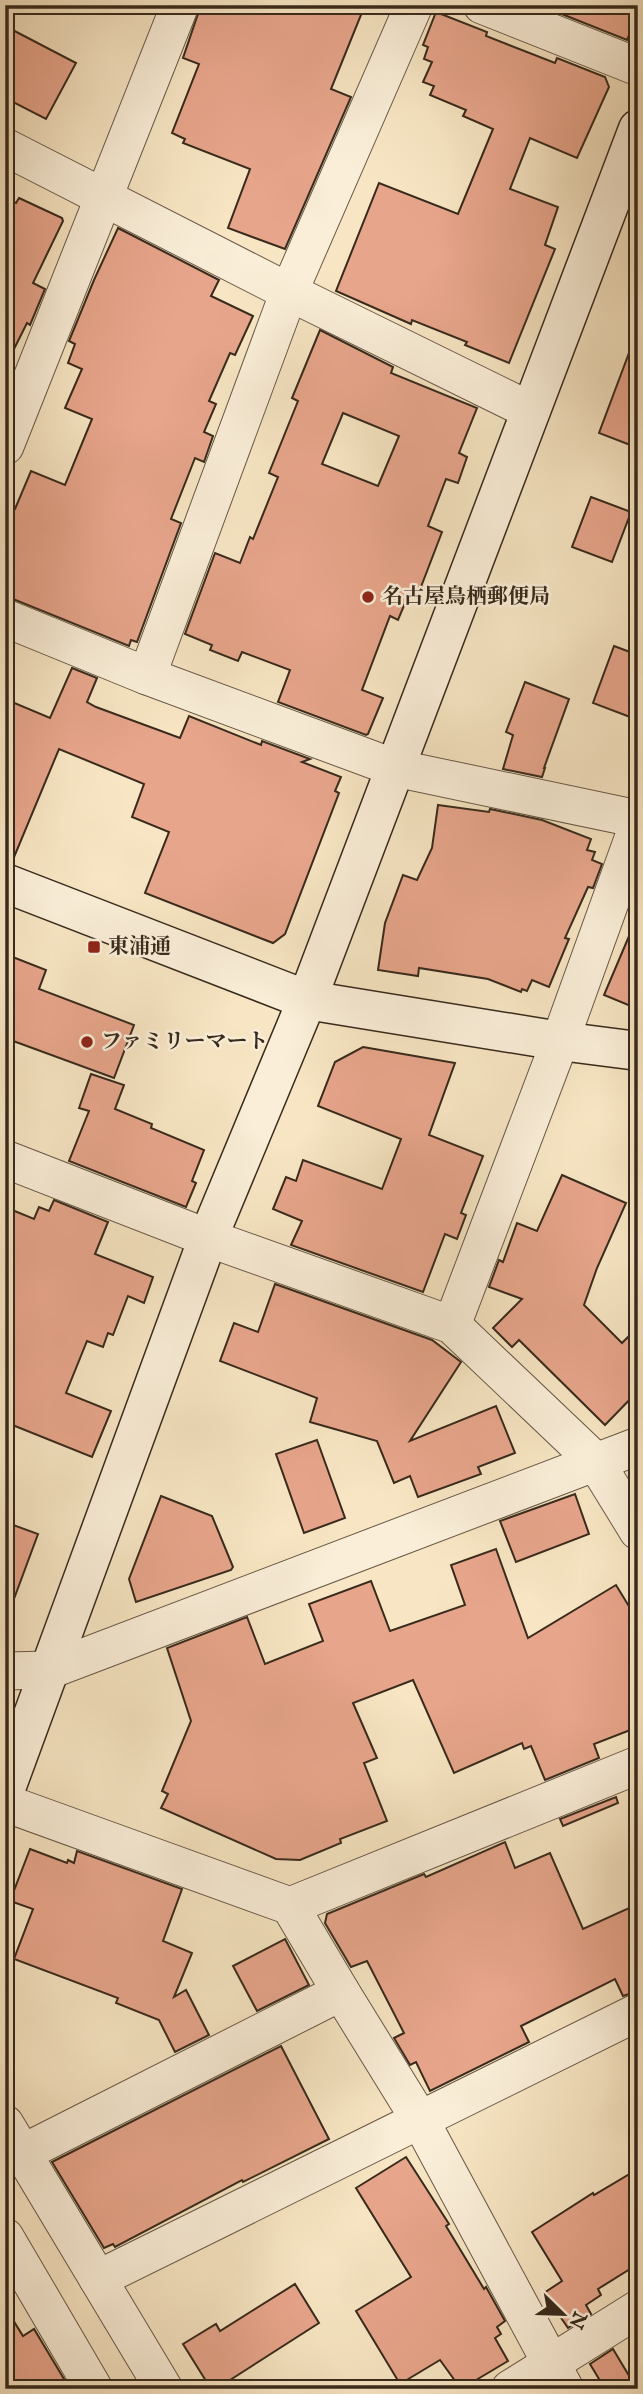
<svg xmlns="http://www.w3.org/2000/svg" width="643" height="2394" font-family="'IM FELL English','Noto Serif JP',serif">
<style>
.building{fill:#e7a58b;stroke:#382a1c;stroke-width:2;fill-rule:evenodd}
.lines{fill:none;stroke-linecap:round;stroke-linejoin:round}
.street-casing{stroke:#685946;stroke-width:39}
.secondary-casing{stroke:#382a1c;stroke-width:41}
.street{stroke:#faeed8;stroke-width:37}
.secondary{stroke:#faeed8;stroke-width:38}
.poi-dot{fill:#8f2418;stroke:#faeed8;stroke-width:2.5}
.labels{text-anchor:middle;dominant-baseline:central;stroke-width:5;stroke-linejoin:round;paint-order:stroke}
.poi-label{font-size:21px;font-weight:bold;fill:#382a1c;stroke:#faeed8;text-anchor:start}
</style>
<rect width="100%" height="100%" fill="#f7e5c3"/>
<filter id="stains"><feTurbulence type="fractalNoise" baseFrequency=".00286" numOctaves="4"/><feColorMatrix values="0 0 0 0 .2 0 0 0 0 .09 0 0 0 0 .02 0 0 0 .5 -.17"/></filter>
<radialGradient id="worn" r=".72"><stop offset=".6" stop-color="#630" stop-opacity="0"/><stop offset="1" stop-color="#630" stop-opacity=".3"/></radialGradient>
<g class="building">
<path d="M201 5H365L331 89 351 97 285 249 228 228 250 169 183 143 185 139 172 133 199 64 183 58Z"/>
<path d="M539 5H638V36L630 33 627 40Z"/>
<path d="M436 12 487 32 486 36 555 63 557 58 605 77 609 87 577 158 530 138 510 189 558 207 545 245 555 249 509 363 465 345 467 342 412 320 411 324 336 291 379 183 458 214 493 129 463 116 466 110 430 95 434 86 423 82 432 62 424 59 428 47 423 45Z"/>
<path d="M5 26 76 63 46 119 5 98Z"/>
<path d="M19 198 62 218 63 221 33 283 45 289 30 325 27 323 5 367V216L12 201 16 203Z"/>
<path d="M118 228 219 280 211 296 253 316 235 355 230 353 209 401 216 404 204 432 213 436 204 462 195 458 171 519 181 523 137 642 131 640 129 646 13 599 5 598V505L15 509 31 471 65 485 92 419 65 408 82 369 68 363 75 344 69 341 94 280Z"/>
<path d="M320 330 393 367 391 373 477 408 459 453 467 457 458 483 446 479 428 526 442 532 419 592 411 589 398 620 390 616 362 690 383 698 368 734 366 735 278 702 290 670 242 652 238 661 210 650 212 645 185 634 215 553 240 563 250 537 253 539 278 477 269 473 298 401 292 398ZM343 413 399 436 378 486 322 464Z"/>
<path d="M635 337 638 338V448L599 433Z"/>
<path d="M591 497 631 512 612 562 572 547Z"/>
<path d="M614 646 638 655V720L593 703Z"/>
<path d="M72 668 97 678 87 702 96 707 180 738 189 716 261 745 262 741 310 759 302 762 341 777 335 791 339 793 285 934 273 943 145 893 169 832 132 817 144 784 59 749 12 862H5V699L50 718Z"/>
<path d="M525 682 569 699 544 768H545L542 777 503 769 513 735 506 732Z"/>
<path d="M438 805 489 812 490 809 542 820 591 839 587 850 595 852 592 860 602 864 593 888 588 887 565 938 569 939 549 987 532 980 527 991 522 989 521 992 488 979 419 968 418 976 378 970 385 923 403 875 417 880 432 848Z"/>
<path d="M638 915V1009L604 995Z"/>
<path d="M5 954 46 970 39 989 134 1025 114 1078 5 1038Z"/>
<path d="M363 1047 455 1063 429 1135 483 1156 461 1213 466 1215 457 1239 445 1234 423 1292 291 1245 302 1221 273 1209 286 1177 296 1181 303 1160 382 1189 401 1139 318 1106 335 1062Z"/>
<path d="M91 1074 124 1085 115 1109 152 1124 151 1128 204 1150 192 1181 196 1183 186 1207 69 1161 89 1111 79 1108Z"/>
<path d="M562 1175 626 1203 597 1268 584 1305 622 1343 638 1327V1391L605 1425 519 1340 512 1347 493 1328 522 1299 489 1287 499 1260 503 1262 517 1223 537 1231Z"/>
<path d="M54 1200 108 1222 95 1254 153 1277 144 1303 128 1296 113 1335 108 1333 103 1347 87 1341 66 1393 111 1411 92 1457 5 1422V1207L34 1219 39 1207 49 1211Z"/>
<path d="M275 1284 432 1340 461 1362 410 1441 496 1406 515 1453 478 1467 481 1474 418 1497 410 1476 394 1483 377 1441 310 1422 317 1398 220 1361 234 1323 258 1332Z"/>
<path d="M317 1440 345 1518 304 1533 276 1454Z"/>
<path d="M575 1494 589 1534 516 1562 500 1521Z"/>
<path d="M161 1496 212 1516 233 1567 231 1570 136 1602 129 1579Z"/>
<path d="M5 1522 38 1534 8 1615H5Z"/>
<path d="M496 1549 528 1638 616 1585 638 1621V1727L594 1744 599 1758 545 1780 531 1746 524 1749 522 1743 454 1773 413 1680 353 1703 377 1758 364 1763 387 1821 340 1839 341 1843 300 1860 276 1859 161 1808 168 1794 162 1791 191 1721 167 1648 247 1617 265 1664 323 1641 309 1604 371 1581 390 1631 465 1605 451 1565Z"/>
<path d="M616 1797 618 1803 563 1826 560 1819Z"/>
<path d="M505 1842 515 1868 550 1853 583 1929 638 1904V1991L623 1996 615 1979 521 2026 529 2042 430 2091 416 2062 410 2065 394 2038 404 2033 367 1961 351 1967 325 1923 327 1914 424 1874 426 1877Z"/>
<path d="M30 1849 67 1863 68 1860 74 1863 77 1851 182 1889 163 1941 192 1953 174 1997 186 1990 209 2035 175 2052 159 2020 116 2003 118 1998 14 1959 33 1909 10 1901Z"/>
<path d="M285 1939 309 1985 257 2011 233 1966Z"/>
<path d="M281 2046 329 2139 243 2182 242 2180 115 2247 113 2244 104 2248 52 2162Z"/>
<path d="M406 2157 449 2224 446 2226 484 2289 486 2287 505 2321 497 2327 501 2334 495 2338 508 2361 461 2389 440 2360 400 2384 356 2311 411 2277 356 2188Z"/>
<path d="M638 2169V2264L598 2289 601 2295 586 2305 591 2314 568 2328 544 2293 562 2281 532 2232 593 2193 594 2195Z"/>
<path d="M295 2284 319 2323 216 2389H211L183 2344 216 2324 220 2331Z"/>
<path d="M5 2307 23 2336 34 2329 70 2389H5Z"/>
<path d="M613 2349 637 2389H605L590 2364Z"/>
</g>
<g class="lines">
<defs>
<g id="street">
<path d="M482 5 638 67"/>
<path d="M5 147 289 292 531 411"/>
<path d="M5 446 180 5"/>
<path d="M5 618 147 676 395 768 638 819"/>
<path d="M147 676 289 292 414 5"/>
<path d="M5 1159 208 1238 452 1325 595 1461 638 1531"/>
<path d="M452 1325 560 1041 638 825"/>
<path d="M5 1671 50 1670 638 1446"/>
<path d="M5 1803 290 1906 341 1992"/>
<path d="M290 1906 638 1765"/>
<path d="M5 2124 164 2389"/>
<path d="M23 2153 341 1992 420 2120 565 2389"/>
<path d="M5 2237 94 2389"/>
<path d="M98 2279 638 2012"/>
<path d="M510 2389 638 2309"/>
</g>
<g id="secondary">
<path d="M5 883 307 1000 560 1041 638 1051"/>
<path d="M5 1791 208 1238 307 1000 638 129"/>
</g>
</defs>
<use href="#street" class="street-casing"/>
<use href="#secondary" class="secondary-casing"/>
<use href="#street" class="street"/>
<use href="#secondary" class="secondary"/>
</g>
<g class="poi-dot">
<circle cx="368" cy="597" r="7"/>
<rect x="87" y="940" width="14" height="14" rx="3.5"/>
<circle cx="87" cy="1042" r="7"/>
</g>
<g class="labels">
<g class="poi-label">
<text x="382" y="597">名古屋鳥栖郵便局</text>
<text x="108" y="947">東浦通</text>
<text x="101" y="1042">ファミリーマート</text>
</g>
</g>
<rect width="643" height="2394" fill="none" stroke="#f7e5c3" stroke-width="28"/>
<rect x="7" y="7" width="629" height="2380" fill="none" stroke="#382a1c" stroke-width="3.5"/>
<rect x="14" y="14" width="615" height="2366" fill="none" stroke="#382a1c" stroke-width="2"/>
<g transform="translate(563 2314) rotate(113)" stroke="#faeed8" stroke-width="5" paint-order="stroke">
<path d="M0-5L12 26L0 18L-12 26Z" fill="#382a1c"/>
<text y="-10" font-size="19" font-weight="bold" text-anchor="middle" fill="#382a1c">N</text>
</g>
<rect width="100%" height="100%" filter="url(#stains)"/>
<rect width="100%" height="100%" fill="url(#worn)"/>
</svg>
